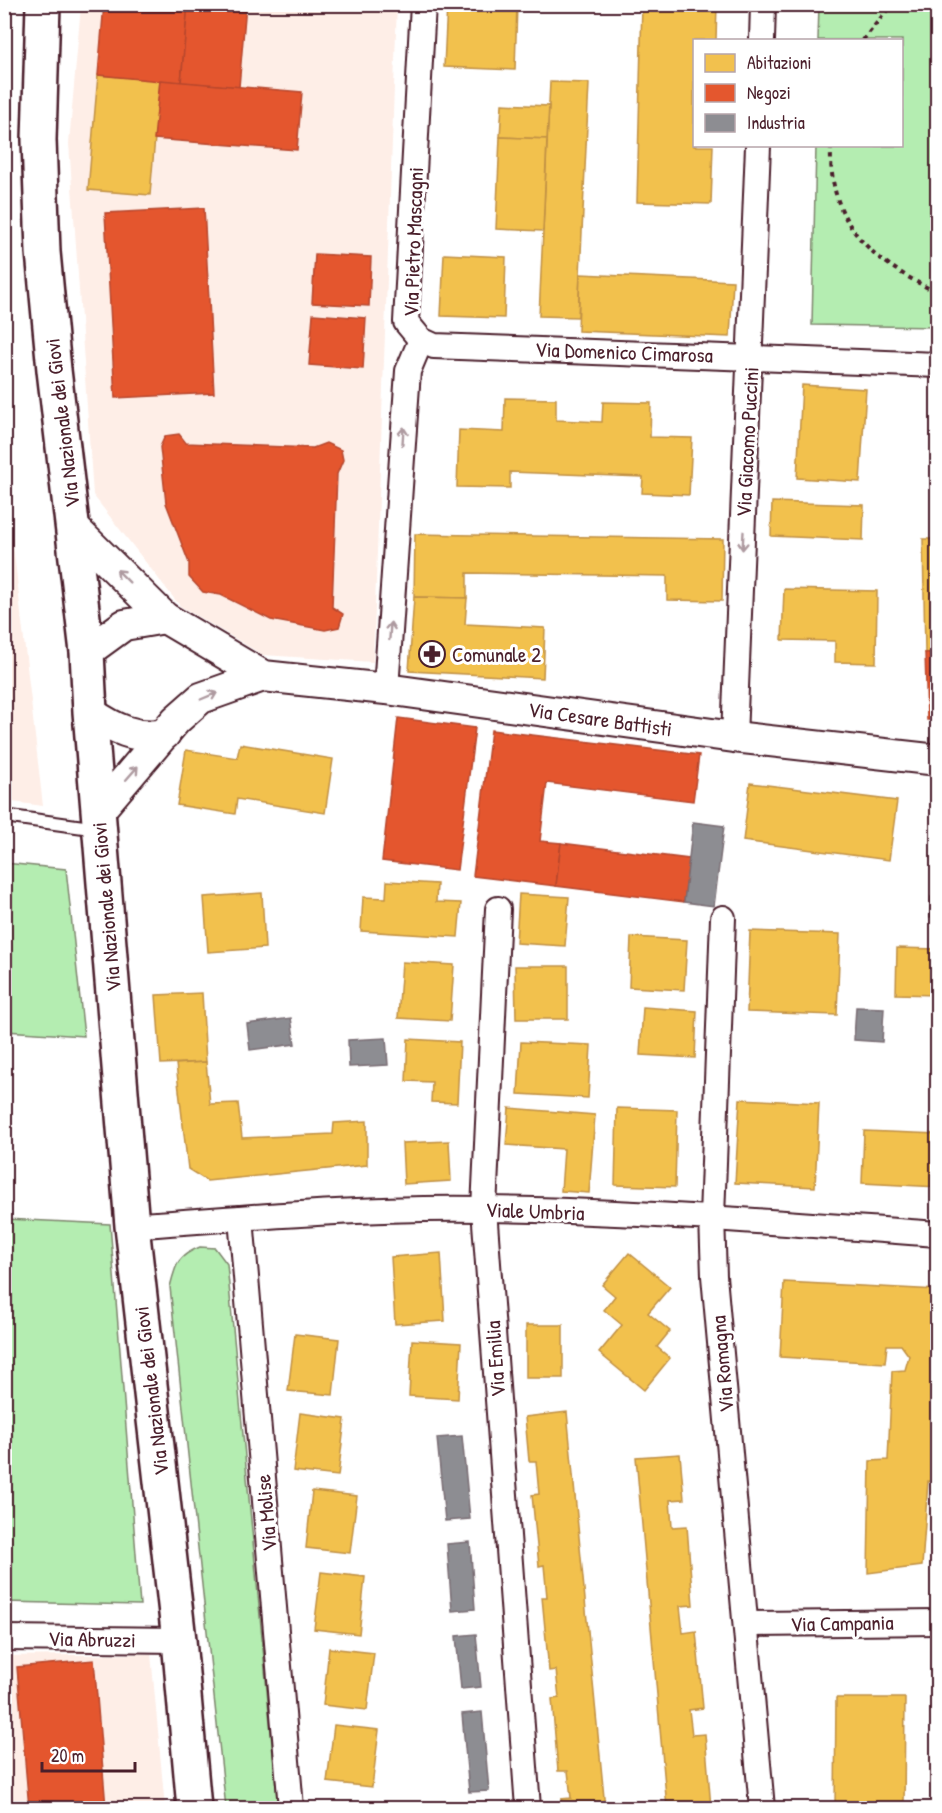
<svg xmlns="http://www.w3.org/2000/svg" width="942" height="1813" font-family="'Patrick Hand',sans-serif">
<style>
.built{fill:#feeee7}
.green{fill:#b4edb1;stroke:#7f866e;stroke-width:1.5}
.homes{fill:#f2c14e;stroke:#c09044;stroke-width:1.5}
.shops{fill:#e4572e;stroke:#b6462d;stroke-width:1.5}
.industry{fill:#8d8d92;stroke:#796c73;stroke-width:1.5}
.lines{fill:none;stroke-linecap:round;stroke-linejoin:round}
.service-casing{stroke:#4a1f2b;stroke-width:16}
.minor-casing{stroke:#4a1f2b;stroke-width:28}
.tertiary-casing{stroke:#4a1f2b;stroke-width:34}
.secondary-casing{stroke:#4a1f2b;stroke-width:38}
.path{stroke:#4a1f2b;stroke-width:4;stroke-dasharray:4.5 4.5;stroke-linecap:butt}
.service{stroke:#fff;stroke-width:12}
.minor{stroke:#fff;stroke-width:24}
.tertiary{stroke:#fff;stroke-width:30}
.secondary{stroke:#fff;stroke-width:33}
.oneway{stroke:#ae9aa0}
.labels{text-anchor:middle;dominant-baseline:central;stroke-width:6;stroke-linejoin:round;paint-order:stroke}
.street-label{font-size:21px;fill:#4a1f2b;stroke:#fff}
.poi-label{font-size:21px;fill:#4a1f2b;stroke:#fff;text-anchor:start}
</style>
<rect width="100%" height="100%" fill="#fff"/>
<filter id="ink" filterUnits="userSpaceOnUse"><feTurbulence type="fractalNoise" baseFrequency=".0167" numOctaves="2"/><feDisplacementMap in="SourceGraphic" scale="12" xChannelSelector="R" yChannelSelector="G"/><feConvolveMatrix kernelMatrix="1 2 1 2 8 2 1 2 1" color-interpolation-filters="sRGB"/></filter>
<g filter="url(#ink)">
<g class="built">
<path d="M81 5H397L373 662 263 655 180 606 93 495 69 143Z"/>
<path d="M4 474H5L43 806 5 801Z"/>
<path d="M151 1654 165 1808H5L4 1656Z"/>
</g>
<g class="green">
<path d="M819 5H937V327L812 325 816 146H902V40H818Z"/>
<path d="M4 863 66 869 84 1036 5 1031Z"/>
<path d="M5 1219 110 1224 140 1605 5 1602Z"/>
<path d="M200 1247 215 1248 227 1264 278 1808H226L170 1287C176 1264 177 1256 200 1247Z"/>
</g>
<g class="homes">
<path d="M447 4H517L515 70 444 67Z"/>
<path d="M642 4H717L716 40H694V146H713L711 204 637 202Z"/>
<path d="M98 75 160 80 150 195 88 190Z"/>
<path d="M550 82 589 83 578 317 539 316Z"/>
<path d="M502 104 549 106 547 139 500 137Z"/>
<path d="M500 137 547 139 543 231 496 229Z"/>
<path d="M444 254 506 257 504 318 441 316Z"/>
<path d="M580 274 733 281 730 337 578 331Z"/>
<path d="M802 385 866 389 860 482 797 478Z"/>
<path d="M505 398 556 399V420L602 422 603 402 651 403 650 437 692 438 689 495 642 493 643 477 510 472V488L457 487 459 430 504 432Z"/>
<path d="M772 502 864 505 863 540 771 536Z"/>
<path d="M415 534 723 539 722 601 667 600V576L467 573V598L414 597Z"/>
<path d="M923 539H938V652L925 653Z"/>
<path d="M784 589 877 591 876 663 835 662V641L782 640Z"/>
<path d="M414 597 467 598 465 624 545 628 543 678 409 671Z"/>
<path d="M240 744 333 759 325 813 237 799 235 814 177 805 186 750 237 758Z"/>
<path d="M750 783 897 801 889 860 743 841Z"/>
<path d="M387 881 437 884 436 902 461 903 458 937 361 931 363 897 386 898Z"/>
<path d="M262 893 265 948 208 952 204 897Z"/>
<path d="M519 894 569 897 565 946 516 943Z"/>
<path d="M750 931 840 934 837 1015 747 1012Z"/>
<path d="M631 937 687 940 684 990 629 987Z"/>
<path d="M897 948 938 949V995L896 994Z"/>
<path d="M402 962 454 965 450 1021 398 1018Z"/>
<path d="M515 966H568V1019H516Z"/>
<path d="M202 993 206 1062 161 1064 156 995Z"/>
<path d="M643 1007 697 1011 695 1058 640 1055Z"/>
<path d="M408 1039 460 1042 457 1103 431 1102 432 1082 406 1081Z"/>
<path d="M521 1042 591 1045 588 1098 518 1094Z"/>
<path d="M206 1062 210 1104 238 1103 242 1138 333 1134 334 1123 367 1121V1165L207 1181 188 1169 176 1064Z"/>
<path d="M740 1099 819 1103 815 1187 735 1183Z"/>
<path d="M509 1108 595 1115 589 1193 561 1191 564 1149 506 1145Z"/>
<path d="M617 1108 677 1110 675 1187 615 1185Z"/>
<path d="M864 1131 938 1134V1187L862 1183Z"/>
<path d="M449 1141 451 1181 404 1184 402 1143Z"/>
<path d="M441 1253 445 1321 395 1324 391 1257Z"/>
<path d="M629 1253 670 1287 648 1313 670 1331 657 1347 670 1358 644 1390 599 1353 622 1325 604 1310 615 1296 602 1285Z"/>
<path d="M784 1282 938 1290V1482L928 1481 922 1566 868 1573 870 1461 888 1460 892 1371 905 1370 909 1356 901 1345H887L885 1363 780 1357Z"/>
<rect x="526" y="1325" width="37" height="53"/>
<path d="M295 1334 339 1339 333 1395 288 1391Z"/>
<path d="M412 1340 461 1343 458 1399 409 1396Z"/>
<path d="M567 1412 605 1808H562L561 1799 571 1798 568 1771H558L552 1699 559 1698 556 1670 549 1671 542 1597H547L544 1565 539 1566 532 1495 539 1494 536 1461H529L525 1417Z"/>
<path d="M300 1413 345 1419 338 1476 293 1471Z"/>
<path d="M680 1454 684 1499 670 1500 672 1527 687 1526 693 1605 680 1606 683 1633 696 1631 703 1708 689 1710 692 1735 705 1734 711 1808H667L636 1457Z"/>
<path d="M312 1491 357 1496 350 1553 306 1548Z"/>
<path d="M321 1572 365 1577 359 1634 314 1629Z"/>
<path d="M329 1648 374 1653 367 1710 323 1705Z"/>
<path d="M836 1698H905L904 1808H835Z"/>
<path d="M334 1725 379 1730 372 1787 327 1782Z"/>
<path d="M343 1803 387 1808H342Z"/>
</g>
<g class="shops">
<path d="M104 4H188L181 83 98 75Z"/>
<path d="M188 4H246L239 87 181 83Z"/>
<path d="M160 80 302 92 297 150 154 139Z"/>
<path d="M204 208 214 393 115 398 105 213Z"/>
<path d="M315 254 371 257 369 306 312 303Z"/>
<path d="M313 314 366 318 363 369 309 365Z"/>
<path d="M179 434 186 443 313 448 326 443 341 450 343 460 337 474 332 607 343 614 339 627 325 630 271 620 221 595 203 592 189 577V563L166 503 160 447 165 436Z"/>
<path d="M938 652V720H927L925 653Z"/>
<path d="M398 718 475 728 457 870 382 861Z"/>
<path d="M491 730 699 755 693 801 547 783 540 841 561 843 556 886 473 876Z"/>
<path d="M561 843 689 859 684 902 556 886Z"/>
<path d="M94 1660 106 1808H29L17 1667Z"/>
</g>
<g class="industry">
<path d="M693 822 724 826 714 906 684 902Z"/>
<path d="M938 896V916L930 917 931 897Z"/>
<path d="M856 1007 884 1008 882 1042 854 1040Z"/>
<path d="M291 1018 295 1044 250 1050 247 1024Z"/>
<path d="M386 1038 388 1065 349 1067 348 1040Z"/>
<path d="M462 1436 470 1519 445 1521 437 1438Z"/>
<path d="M470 1542 475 1609 452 1611 447 1544Z"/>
<path d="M476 1634 481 1687 461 1689 456 1636Z"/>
<path d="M482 1712 489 1791 469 1792 462 1714Z"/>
</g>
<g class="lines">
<defs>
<path id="service" d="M4 816 98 829"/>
<g id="minor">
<path d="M423 4 406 322 421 340 434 346 938 365"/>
<path d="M762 40 763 4"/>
<path d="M386 689 408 371 421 340"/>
<path d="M734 737 758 146"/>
<path d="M498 909 484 1209 528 1808"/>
<path d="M723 918 712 1217 714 1276 762 1808"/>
<path d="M241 1218 291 1808"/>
<path d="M132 1226C249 1217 367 1207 485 1209 636 1211 787 1223 938 1234"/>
<path d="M747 1624 938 1622"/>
<path d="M4 1638 179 1640"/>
</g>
<g id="tertiary">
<path d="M74 528 165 618 263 676 386 689 734 737 938 760"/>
<path d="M87 652 124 625 165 618"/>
<path d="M90 712C113 728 136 740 165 734"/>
<path d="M98 812 176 720 201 698 263 676"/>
</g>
<path id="secondary" d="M43 4 39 140 43 252 54 370 87 652 90 712 132 1226 179 1640 194 1808"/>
</defs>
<use href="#service" class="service-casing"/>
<use href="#minor" class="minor-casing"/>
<use href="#tertiary" class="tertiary-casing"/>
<use href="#secondary" class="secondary-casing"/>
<g class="path">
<path d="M863 40 892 4"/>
<path d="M831 146C828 225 871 260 938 293"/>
</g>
<use href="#service" class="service"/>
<use href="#minor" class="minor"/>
<use href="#tertiary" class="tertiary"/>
<use href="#secondary" class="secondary"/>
</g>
<defs><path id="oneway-shaft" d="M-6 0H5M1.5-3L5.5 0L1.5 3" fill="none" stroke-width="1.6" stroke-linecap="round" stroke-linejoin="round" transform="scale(1.5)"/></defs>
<g class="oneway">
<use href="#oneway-shaft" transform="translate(403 436) rotate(-86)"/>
<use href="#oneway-shaft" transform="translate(743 541) rotate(93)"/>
<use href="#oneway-shaft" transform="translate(123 576) rotate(-135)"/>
<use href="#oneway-shaft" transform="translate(390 631) rotate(-86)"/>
<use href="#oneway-shaft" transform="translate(209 696) rotate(-23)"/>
<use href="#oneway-shaft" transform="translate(132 773) rotate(-49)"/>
</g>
</g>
<defs>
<symbol id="pharmacy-ring" viewBox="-11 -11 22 22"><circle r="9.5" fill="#fff" stroke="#4a1f2b" stroke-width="1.5"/><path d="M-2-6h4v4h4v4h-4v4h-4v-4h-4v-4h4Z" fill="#4a1f2b"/></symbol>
</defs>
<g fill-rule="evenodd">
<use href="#pharmacy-ring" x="417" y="639" width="30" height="30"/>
</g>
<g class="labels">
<g class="street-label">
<text transform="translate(413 242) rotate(-88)">Via Pietro Mascagni</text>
<text transform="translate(624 352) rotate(2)">Via Domenico Cimarosa</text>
<text transform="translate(62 423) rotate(-97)">Via Nazionale dei Giovi</text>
<text transform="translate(747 442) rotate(-87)">Via Giacomo Puccini</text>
<text transform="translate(600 719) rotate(8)">Via Cesare Battisti</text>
<text transform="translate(106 907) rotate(-95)">Via Nazionale dei Giovi</text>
<text transform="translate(535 1211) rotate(2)">Viale Umbria</text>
<text transform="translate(495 1359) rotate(-94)">Via Emilia</text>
<text transform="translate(722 1364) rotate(-95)">Via Romagna</text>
<text transform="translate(151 1391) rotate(-97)">Via Nazionale dei Giovi</text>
<text transform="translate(266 1513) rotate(-95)">Via Molise</text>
<text transform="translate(842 1623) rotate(-1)">Via Campania</text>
<text transform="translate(92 1639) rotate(1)">Via Abruzzi</text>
</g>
<g class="poi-label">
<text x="452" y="654">Comunale 2</text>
</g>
</g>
<rect width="942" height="1813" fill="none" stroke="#fff" stroke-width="24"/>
<rect x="12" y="12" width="918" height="1789" fill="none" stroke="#4a1f2b" stroke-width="2" filter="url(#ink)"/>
<rect x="693" y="39" width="210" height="108" fill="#ffffff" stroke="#b7a5aa" stroke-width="1.5"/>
<rect x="705" y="54" width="30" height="18" fill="#f2c14e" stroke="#b7a5aa" stroke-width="1.5"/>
<text x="747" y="69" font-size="18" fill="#4a1f2b">Abitazioni</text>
<rect x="705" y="84" width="30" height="18" fill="#e4572e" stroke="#b7a5aa" stroke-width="1.5"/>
<text x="747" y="99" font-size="18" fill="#4a1f2b">Negozi</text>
<rect x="705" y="114" width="30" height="18" fill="#8d8d92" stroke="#b7a5aa" stroke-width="1.5"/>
<text x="747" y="129" font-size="18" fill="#4a1f2b">Industria</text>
<path d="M42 1762v9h93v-9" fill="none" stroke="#4a1f2b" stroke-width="3"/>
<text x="51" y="1762" font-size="18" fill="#4a1f2b" stroke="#ffffff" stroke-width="4.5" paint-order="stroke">20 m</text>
</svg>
